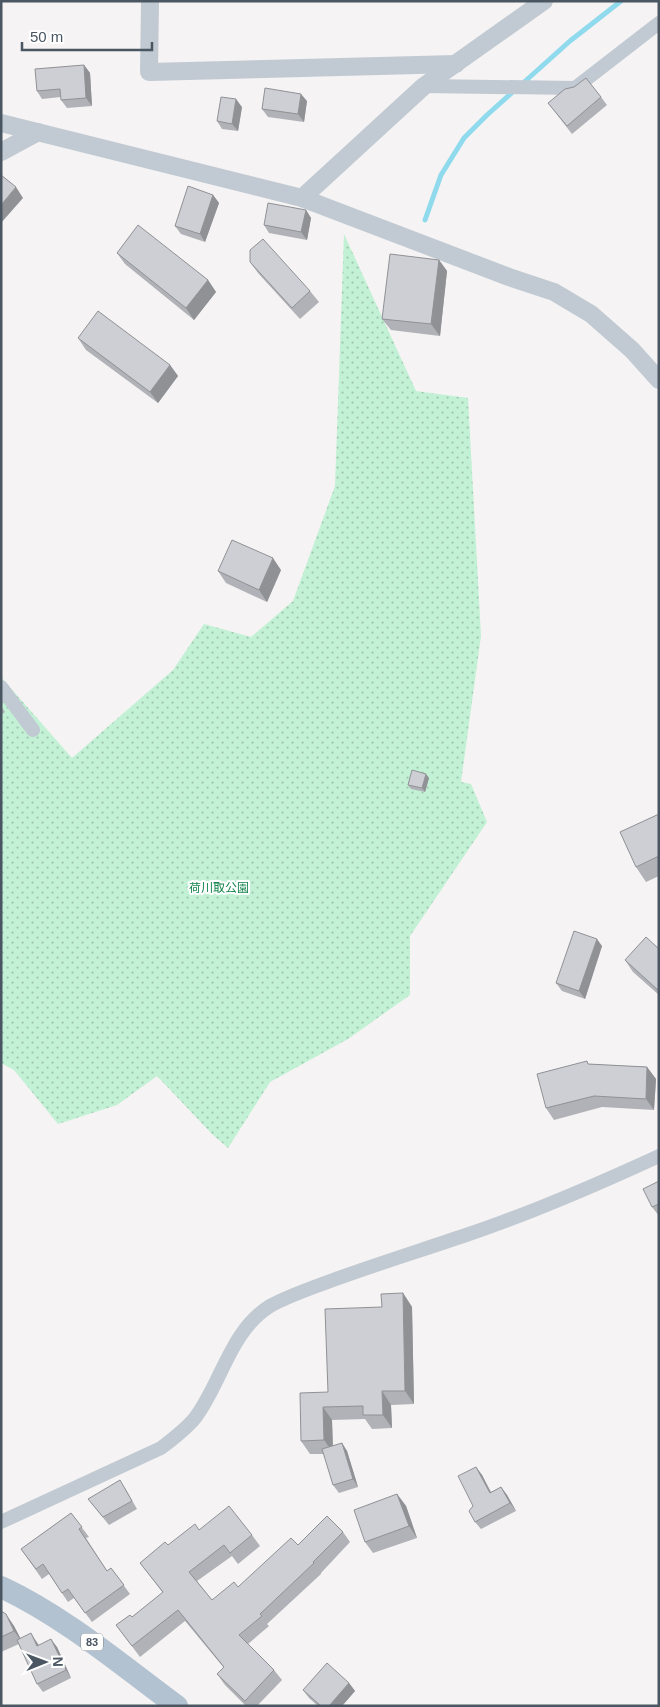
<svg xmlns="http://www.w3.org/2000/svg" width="660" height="1707" font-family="Helvetica,'Noto Sans JP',sans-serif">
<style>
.park{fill:url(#park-dots)}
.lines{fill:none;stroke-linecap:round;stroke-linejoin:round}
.stream{stroke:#90daee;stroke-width:5}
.minor{stroke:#c1cad2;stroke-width:14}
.tertiary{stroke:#c1cad2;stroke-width:18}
.primary{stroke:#b3c2d1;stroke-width:22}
.wall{fill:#b0b2b7}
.shaded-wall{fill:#909195}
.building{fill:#cdcfd5;stroke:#909195}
.labels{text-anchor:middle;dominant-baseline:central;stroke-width:4;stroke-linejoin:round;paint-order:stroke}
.shield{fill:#fff;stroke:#808990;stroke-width:1}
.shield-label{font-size:11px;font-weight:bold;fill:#4a5661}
.park-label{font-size:12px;fill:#17864f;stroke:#fff}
</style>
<defs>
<pattern id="park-dots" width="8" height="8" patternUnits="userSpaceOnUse" patternTransform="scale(1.25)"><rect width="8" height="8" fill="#c3f1d5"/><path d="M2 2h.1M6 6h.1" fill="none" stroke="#a0c6b0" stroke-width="1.8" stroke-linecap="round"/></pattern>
</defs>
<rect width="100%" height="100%" fill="#f5f3f3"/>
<path class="park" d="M344 234 416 391 468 398 481 636 461 782 471 784 487 822 410 936V995L348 1039 270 1082 228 1148 212 1134 157 1076 117 1105 58 1124 14 1070 1 1063V677L72 758 173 670 204 624 251 637 293 601 335 486Z"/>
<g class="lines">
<g class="stream">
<path d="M522 84 570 41 621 1"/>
<path d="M425 220 441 175 464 138 487 115 515 90"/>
</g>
<g class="minor">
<path d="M424 86 575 88 659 23"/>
<path d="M1 687 33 730"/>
<path d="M1 1522 161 1448C173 1439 185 1430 195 1418 222 1382 230 1331 270 1306 290 1295 312 1288 333 1280 377 1264 422 1250 466 1235 532 1213 596 1185 659 1156"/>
</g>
<g class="tertiary">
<path d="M150 1 149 72 456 64"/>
<path d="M1 123 302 198 509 277 554 292 591 314 632 350 659 380"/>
<path d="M1 152 38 132"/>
<path d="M302 198 424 86 544 1"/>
</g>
<path class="primary" d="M1 1587C65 1617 120 1664 177 1706"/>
</g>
<g class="wall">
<path d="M84 65 90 73 92 106 67 108 61 100V97L42 99 37 91Z"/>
<path d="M574 87 601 97 607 105 572 134 548 103Z"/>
<path d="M307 101 304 122 268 117 262 109Z"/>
<path d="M242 107 238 131 222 129 217 121Z"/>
<path d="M213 195 219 203 205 242 181 234 175 226Z"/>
<path d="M306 210 311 218 307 240 269 233 264 225Z"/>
<path d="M117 253 208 280 216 292 194 320 125 264Z"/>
<path d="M439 260 447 271 440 336 391 330 382 319Z"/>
<path d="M250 262 310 291 319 302 300 319 258 273Z"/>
<path d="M78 338 170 365 178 376 158 403 86 350Z"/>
<path d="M281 570 267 602 226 583 218 571Z"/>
<path d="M1 706 5 712 1 715Z"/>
<path d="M429 778 425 792 411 789 408 785Z"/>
<path d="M659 814V876L646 882 636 867Z"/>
<path d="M602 946 585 999 562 991 556 983Z"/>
<path d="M659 949V995L633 972 625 960Z"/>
<path d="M589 1064 647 1067 656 1079 654 1110 602 1107 554 1120 546 1108Z"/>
<path d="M659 1181V1216L652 1207Z"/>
<path d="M403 1293 412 1307 414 1404 391 1405 392 1428 372 1429 365 1419 332 1420 333 1446 342 1443 347 1451 358 1487 339 1493 333 1485 324 1454H310L301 1441 328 1392 382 1307Z"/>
<path d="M476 1467 482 1475 491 1492 501 1487 507 1495 516 1511 481 1529 475 1522 473 1506Z"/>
<path d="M125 1488 137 1509 109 1525 88 1499Z"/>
<path d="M397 1494 406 1506 417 1538 373 1553 365 1542Z"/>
<path d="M71 1513 89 1537 86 1538 107 1571 111 1568 130 1594 92 1622 74 1598 68 1602 49 1574 42 1579 21 1549Z"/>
<path d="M199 1530 252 1535 260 1546 238 1564 232 1556 197 1581 212 1600 238 1587 298 1545 343 1532 350 1542 321 1573V1574L267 1624 269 1626 248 1644 274 1670 282 1680 257 1706H246L225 1685 217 1674 224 1668 185 1621 140 1657 116 1625 132 1617 163 1593 140 1563Z"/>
<path d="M1 1611 14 1626 20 1638 36 1641 39 1645 57 1647 71 1678 43 1692 37 1684 19 1644 1 1652Z"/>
<path d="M349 1683 355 1691 342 1706H318L309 1698 303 1690Z"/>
</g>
<g class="shaded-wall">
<path d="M84 65 90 73 92 106 86 98Z"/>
<path d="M301 94 307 101 304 122 298 114Z"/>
<path d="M236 99 242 107 238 131 232 124Z"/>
<path d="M16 187 23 198 1 223V205Z"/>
<path d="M213 195 219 203 205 242 200 234Z"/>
<path d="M306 210 311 218 307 240 301 232Z"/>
<path d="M439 260 447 271 440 336 431 324Z"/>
<path d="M208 280 216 292 194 320 186 308Z"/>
<path d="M170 365 178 376 158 403 150 392Z"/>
<path d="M273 558 281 570 267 602 259 590Z"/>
<path d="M426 774 429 778 425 792 422 788Z"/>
<path d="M597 939 602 946 585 999 579 991Z"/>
<path d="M647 1067 656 1079 654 1110 646 1099Z"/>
<path d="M403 1293 412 1307 414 1404 405 1391Z"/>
<path d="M382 1391 391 1405 392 1428 383 1415Z"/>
<path d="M323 1407 332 1420 333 1453 324 1440Z"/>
<path d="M342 1443 347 1451 358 1487 353 1479Z"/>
<path d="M476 1467 482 1475 495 1501 490 1493Z"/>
<path d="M501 1487 507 1495 516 1511 510 1503Z"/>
<path d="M397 1494 406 1506 417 1538 409 1526Z"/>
<path d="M6 1614 14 1626 23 1643 14 1631Z"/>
<path d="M31 1633 36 1641 43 1654 37 1646Z"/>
<path d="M51 1639 57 1647 71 1678 66 1670Z"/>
<path d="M349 1683 355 1691 342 1706H329Z"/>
</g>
<g class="building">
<path d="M84 65 86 98 61 100 60 89 37 91 35 69Z"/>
<path d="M586 78 601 97 567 126 548 103 565 89 574 87Z"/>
<path d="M265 88 301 94 298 114 262 109Z"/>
<path d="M221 97 236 99 232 124 217 121Z"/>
<path d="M1 175 16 187 1 205Z"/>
<path d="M188 186 213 195 200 234 175 226Z"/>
<path d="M268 203 306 210 301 232 264 225Z"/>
<path d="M138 225 208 280 186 308 117 253Z"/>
<path d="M263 239 310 291 292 308 250 262V250Z"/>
<path d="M390 254 439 260 431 324 382 319Z"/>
<path d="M98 311 170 365 150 392 78 338Z"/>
<path d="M232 540 273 558 259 590 218 571Z"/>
<path d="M412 770 426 774 422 788 408 785Z"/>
<path d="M659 814V856L636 867 620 832Z"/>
<path d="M574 931 597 939 579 991 556 983Z"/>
<path d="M646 937 659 949V991L625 960Z"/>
<path d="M587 1061 588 1064 647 1067 646 1099 594 1096 546 1108 537 1074Z"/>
<path d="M659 1181V1204L652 1207 643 1189Z"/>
<path d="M403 1293 405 1391H382L383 1415H363V1406L323 1407 324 1440 301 1441 300 1393 328 1392 325 1309 382 1307 381 1294Z"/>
<path d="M342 1443 353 1479 333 1485 322 1449Z"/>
<path d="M476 1467 490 1493 501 1487 510 1503 475 1522 469 1511 473 1506 458 1476Z"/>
<path d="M120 1480 132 1501 103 1517 88 1499Z"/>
<path d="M397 1494 409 1526 365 1542 354 1510Z"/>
<path d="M229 1506 252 1535 230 1553 224 1545 189 1572 212 1600 234 1582 238 1587 291 1538 298 1545 327 1516 343 1532 313 1562 314 1563 260 1614 262 1616 239 1635 274 1670 245 1701 217 1674 224 1667 178 1610 132 1646 116 1625 130 1615 132 1617 163 1592 140 1563 165 1542 168 1545 195 1524 199 1530Z"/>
<path d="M71 1513 82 1527 79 1529 107 1571 111 1568 124 1585 85 1613 68 1589 62 1593 43 1564 36 1569 21 1549Z"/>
<path d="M1 1611 6 1614 14 1631 1 1637Z"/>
<path d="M31 1633 37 1646 51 1639 66 1670 37 1684 17 1640Z"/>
<path d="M327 1663 349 1683 329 1706H321L303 1690Z"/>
</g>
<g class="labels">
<rect class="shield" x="81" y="1633.5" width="22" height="17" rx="4"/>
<g class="shield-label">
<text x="92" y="1642">83</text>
</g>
<g class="park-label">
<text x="219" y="888">荷川取公園</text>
</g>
</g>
<rect width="660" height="1707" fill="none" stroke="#4a5661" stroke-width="5"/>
<g transform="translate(45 1662) rotate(89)" stroke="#ffffff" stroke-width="4" paint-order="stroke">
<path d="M0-4L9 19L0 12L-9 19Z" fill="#4a5661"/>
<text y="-8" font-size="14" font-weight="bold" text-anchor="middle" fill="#4a5661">N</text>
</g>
<path d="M22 42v8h130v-8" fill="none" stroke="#4a5661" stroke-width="2.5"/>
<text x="30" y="42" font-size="15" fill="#4a5661" stroke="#ffffff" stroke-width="4" paint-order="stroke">50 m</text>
</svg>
